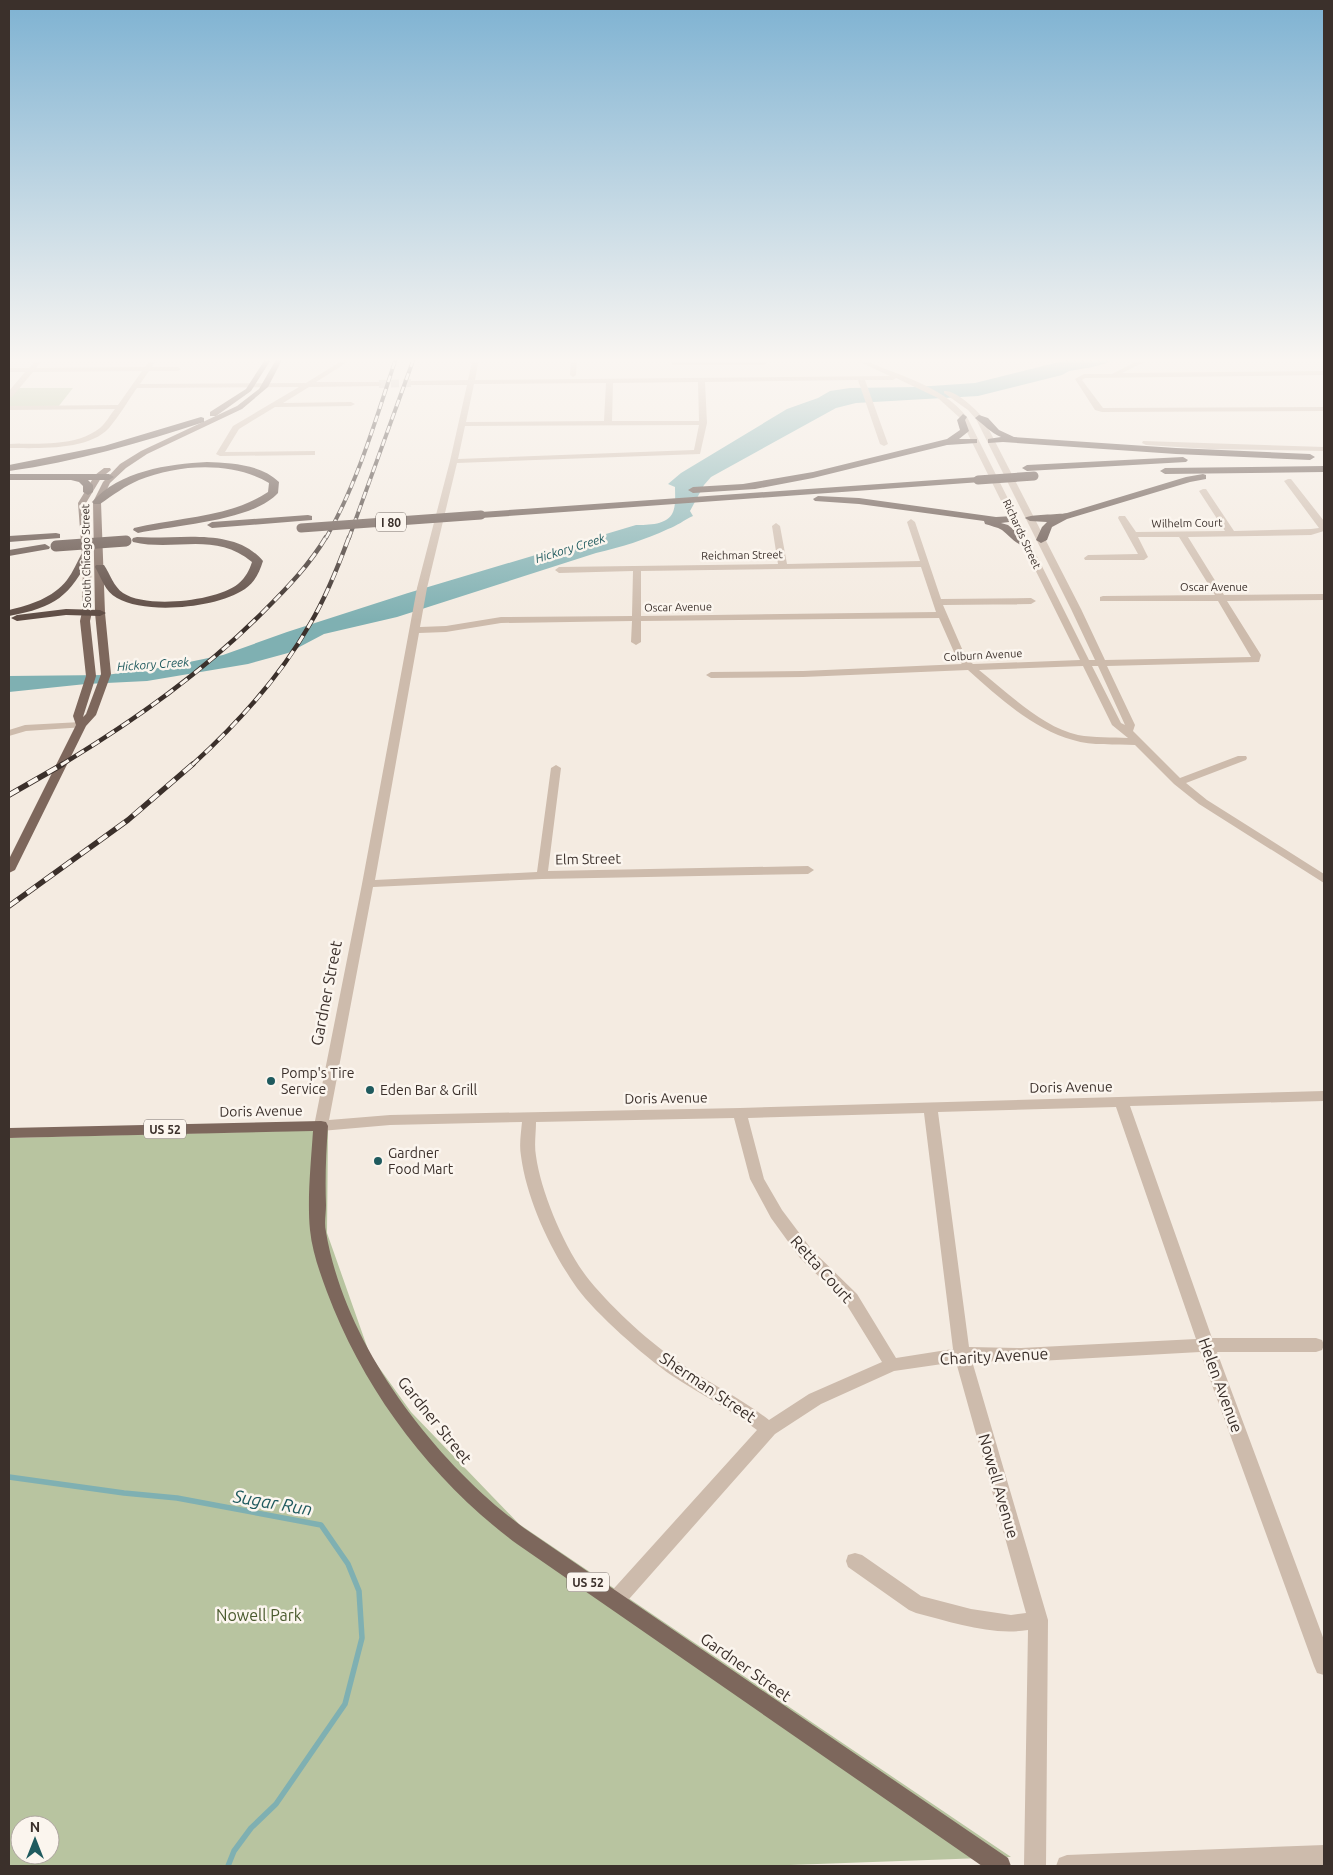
<svg xmlns="http://www.w3.org/2000/svg" width="1333" height="1875" font-family="Ubuntu,sans-serif">
<style>
.green{fill:#b8c4a0;fill-rule:evenodd}
.water{fill:#7fb0b2}
.lines{fill:none;stroke-linecap:round;stroke-linejoin:round}
.stream{stroke:#7fb0b2;stroke-width:5.5}
.minor-tunnel{stroke:#cfc6bd;stroke-width:8;stroke-dasharray:8 4;stroke-linecap:butt}
.minor{fill:#cdbbac;fill-rule:evenodd}
.major{fill:#7d675c;fill-rule:evenodd}
.highway{fill:#5c4a42;fill-rule:evenodd}
.rail-far2-casing{stroke:#3b302b;stroke-width:4}
.rail-far1-casing{stroke:#3b302b;stroke-width:4.5}
.rail-casing{stroke:#3b302b;stroke-width:5.5}
.rail-far2{stroke:#fbf5ee;stroke-width:2.5;stroke-dasharray:7;stroke-linecap:butt}
.rail-far1{stroke:#fbf5ee;stroke-width:3;stroke-dasharray:9;stroke-linecap:butt}
.rail{stroke:#fbf5ee;stroke-width:4;stroke-dasharray:11;stroke-linecap:butt}
.highway-bridge-far1{stroke:#5c4a42;stroke-width:9}
.highway-bridge{stroke:#5c4a42;stroke-width:11}
.poi-dot{fill:#1f5a5e;stroke:#fbf5ee;stroke-width:2}
.labels{text-anchor:middle;dominant-baseline:central;stroke-width:5;stroke-linejoin:round;paint-order:stroke}
.far-street-label{font-size:11px;fill:#3b302b;stroke:#fbf5ee}
.shield{fill:#fbf5ee;stroke:#756b66;stroke-width:1}
.shield-label{font-size:12px;font-weight:bold;fill:#3b302b}
.far-water-label{font-size:12px;font-style:italic;fill:#1f5a5e;stroke:#fbf5ee}
.street-label{font-size:14px;fill:#3b302b;stroke:#fbf5ee}
.poi-label{font-size:14px;fill:#3b302b;stroke:#fbf5ee;text-anchor:start}
.near-street-label{font-size:16px;fill:#3b302b;stroke:#fbf5ee}
.near-park-label{font-size:16px;fill:#4a5a2e;stroke:#fbf5ee}
.near-water-label{font-size:18px;font-style:italic;fill:#1f5a5e;stroke:#fbf5ee}
</style>
<rect width="100%" height="100%" fill="#f4ebe1"/>
<g class="green">
<path d="M15 388H73L58 407 9 408V396Z"/>
<path d="M328 1130 327 1233 370 1355 411 1412 519 1524 1011 1857 761 1866H9V1138ZM20 1825H50V1855H20Z"/>
</g>
<path class="water" d="M1075 358H1124L1093 367 1069 371 1062 375 978 396 856 403 836 408 711 477 704 485 690 511 693 516C684 520 677 526 668 529 645 540 621 547 596 553L397 617 324 634 288 653 248 664 147 681 86 684 9 692V676L106 675 165 667 223 655 287 632 408 593 636 525C648 525 668 525 673 512 676 505 675 494 675 487L668 484 681 473 787 409 818 398 830 391 850 388 916 387 975 383Z"/>
<g class="lines">
<path class="stream" d="M9 1477 124 1493 177 1498 321 1525 348 1564 359 1591 362 1638 345 1704 276 1804 251 1828 234 1851 228 1866"/>
<path class="minor-tunnel" d="M379 384 411 383"/>
<g class="minor">
<path d="M37 358H44L36 368 145 367 152 358H158L152 367H178L181 369 178 371H149L140 384 306 383 346 358H354L316 382H379L382 384 379 386 309 387 283 403 351 402 355 404 351 406 275 407 239 429 225 452 315 451V455H312L220 456 216 454 233 426 299 387 137 388C127 402 120 415 109 428 88 451 37 448 9 448V444C39 443 76 447 100 428 106 423 110 415 115 409L9 410V406L118 405 142 371 33 372 12 397H9V391L25 372H9V368H29Z"/>
<path d="M473 358H479L475 380 890 376 851 358H860C896 376 940 383 967 417L1089 660H1095L1071 609 976 419 968 410 944 393V391C956 390 976 409 983 418L1081 609 1105 660 1251 657 1218 601H1100V597L1103 596 1215 595 1179 537H1138L1148 557 1144 560H1085L1084 558 1088 555 1138 554 1118 518 1119 516H1125L1136 532 1225 531 1199 491 1203 489H1206L1234 531 1311 529 1319 528 1284 481 1288 479H1291L1324 521V531L1311 535 1188 537 1224 595 1324 594V600L1227 601 1261 655 1259 662 1107 666 1135 725 1133 731 1180 778 1238 756H1246L1247 758 1246 760 1186 783 1207 800 1324 874V883L1199 804 1174 784 1135 745C1116 744 1092 746 1073 740 1033 729 998 697 968 670L803 677 711 678 706 675 711 672 803 671 962 664 957 659 939 618 641 621V642L636 645 631 642 632 621 501 623 446 632 419 633 375 880 537 872 551 768 556 765 561 768 548 871 808 866 814 870 808 874 542 879 373 887 329 1120 390 1115 740 1108 1324 1091V1101L1130 1106 1212 1338H1316L1322 1340 1324 1345 1322 1350 1316 1352H1217L1324 1640V1675L1317 1673 1314 1666 1200 1352 1021 1362 972 1361 1048 1620 1046 1866H1024L1028 1630C991 1636 952 1622 916 1613L909 1610 848 1567 846 1561 848 1555 855 1553 862 1555 921 1596 971 1609 1011 1615 1026 1613 956 1362 894 1371 821 1404 775 1434 622 1607 615 1610 608 1607 605 1601 608 1595 757 1430C730 1409 700 1394 671 1375 644 1356 596 1314 577 1288 551 1251 527 1201 521 1156 519 1145 521 1133 522 1122L390 1125 321 1131 316 1130 314 1126 362 884 417 588 450 461 467 385H411L408 383 411 381 468 380ZM896 378 938 398 960 418 1080 660 973 664 966 658 943 605 1031 604 1036 601 1031 598 941 599 915 522 911 519 907 522 920 561 787 564 780 526 776 523 772 526 778 564 559 567 555 570 559 573 633 571 632 616 501 617 446 626 420 627 427 588 457 463 700 454 707 423 705 382 858 380 880 444 884 446 888 444 865 380H893ZM698 382 699 421H612L613 383ZM606 383 604 421 466 422 474 384ZM699 425 694 450 458 459 465 426ZM921 567 936 612 641 616V571ZM1083 666 1112 725 1128 738C1112 737 1094 738 1078 735 1042 727 1007 692 979 670ZM1092 666H1098L1125 725 1121 723ZM1116 1107 1196 1339 1021 1348 969 1347 938 1112ZM924 1113 953 1349 896 1358 857 1294 812 1250 782 1210 764 1179 748 1118ZM734 1118 750 1179 771 1218 800 1258 845 1302 882 1362 809 1394 769 1420C742 1399 711 1384 683 1365 650 1343 615 1311 590 1281 566 1252 541 1193 536 1156 534 1145 536 1133 536 1122Z"/>
<path d="M571 358H577L576 375 573 377 570 375Z"/>
<path d="M1143 358H1152L1122 373 1324 371V375L1085 378 1082 380 1103 408 1324 407V411L1102 412 1095 410 1075 379 1084 374H1112Z"/>
<path d="M674 362 764 361 767 363 764 365H672V363Z"/>
<path d="M1143 441 1324 447V451L1209 449 1146 445 1142 443Z"/>
<path d="M81 722 85 723 86 725 85 727 26 731 9 736V730L25 725Z"/>
<path d="M1324 1845V1866H1056L1059 1858 1067 1855Z"/>
</g>
<g class="major">
<path d="M266 358H272L251 391 216 416H210V412L246 389Z"/>
<path d="M277 358H283L268 387 242 409 147 454 126 468 110 483 101 502 105 613 111 674 96 715 86 726 15 870 9 873V859L76 725 73 716 86 676 80 621 82 612 83 568 78 503 95 475 104 468H110L111 470 101 478 86 503 91 568 92 612 90 621 96 676 83 717 86 714 101 674 95 613 93 502 103 482 120 464 141 451 237 406 259 389Z"/>
<path d="M321 1121 326 1122 328 1126C326 1153 325 1179 326 1205 326 1214 324 1223 326 1232 345 1345 433 1460 524 1528L1008 1858 1011 1866H982L517 1544C432 1481 364 1391 327 1292 320 1273 312 1251 310 1230 307 1199 311 1162 313 1131L9 1138V1128Z"/>
</g>
<g class="highway">
<path d="M963 414 967 417 965 420 969 431 959 439H977V443L947 445 813 478 755 489 693 493 688 490 693 487 743 484 813 472 947 439 960 430 957 420Z"/>
<path d="M979 415 988 418 999 430 1014 437 1176 448 1310 454 1315 457 1310 460 1176 454 1003 442 988 443V439L1001 437C991 433 983 424 975 418Z"/>
<path d="M201 417 204 418V422C140 443 75 462 9 471V465L104 446Z"/>
<path d="M1183 457 1188 460 1186 462 1027 471 1022 468 1027 465Z"/>
<path d="M207 462C230 463 261 464 279 482L278 493C253 521 175 525 138 533L133 530 134 528C179 517 229 518 268 492L269 483C232 461 179 464 139 480 125 486 113 495 100 504H94L92 502C119 471 168 464 207 462Z"/>
<path d="M1324 466V472L1165 474 1160 471 1165 468Z"/>
<path d="M9 474H109L114 477 109 480H88L93 485V492L88 495 83 492V486L79 482 71 480H9Z"/>
<path d="M1203 474 1206 475V479L1190 482 1067 519 1052 527 1047 540 1041 543 1036 540 1042 527 1047 522 1030 521 1025 518C1030 514 1057 515 1067 513L1186 477Z"/>
<path d="M978 477 983 480 981 482 481 518 476 515 481 512Z"/>
<path d="M818 496 859 498 996 517 1013 516 1018 519 1017 521 1001 523 1008 525 1031 544 1026 547C1015 544 1010 536 1002 530 997 527 991 526 985 524L984 521 859 504 815 501 813 499Z"/>
<path d="M308 515 312 516V520L212 528 207 525 212 522Z"/>
<path d="M56 533 60 534V538L9 542V536Z"/>
<path d="M137 537C177 540 234 526 263 561 259 573 255 582 245 589 217 608 146 615 117 598 105 592 101 577 95 567L96 565H104C110 574 114 587 123 593 147 609 217 601 238 584 246 577 249 571 252 562 214 531 176 552 133 542L132 540 133 538Z"/>
<path d="M45 544 50 547 49 549 9 556V550Z"/>
<path d="M86 552 91 555C69 597 56 607 9 616V610C30 605 53 598 67 580 73 572 77 562 82 553Z"/>
<path d="M66 609 100 610 106 613 100 616 66 615 17 621 11 618 17 615Z"/>
</g>
<defs>
<g id="rail-far2">
<path d="M326 538C358 482 376 419 396 358"/>
<path d="M349 538 414 358"/>
</g>
<g id="rail-far1">
<path d="M61 765C135 720 205 671 266 609 288 587 310 564 326 537"/>
<path d="M192 765C237 724 280 677 310 624 326 597 338 567 349 537"/>
</g>
<g id="rail">
<path d="M9 795 63 764"/>
<path d="M9 906 128 820 193 764"/>
</g>
</defs>
<use href="#rail-far2" class="rail-far2-casing"/>
<use href="#rail-far1" class="rail-far1-casing"/>
<use href="#rail" class="rail-casing"/>
<use href="#rail-far2" class="rail-far2"/>
<use href="#rail-far1" class="rail-far1"/>
<use href="#rail" class="rail"/>
<g class="highway-bridge-far1">
<path d="M978 480 1034 476"/>
<path d="M301 528 481 515"/>
</g>
<path class="highway-bridge" d="M56 546 126 541"/>
</g>
<linearGradient id="sky" x2="0" y2="1"><stop stop-color="#7eb2d2"/><stop offset="0.58" stop-color="#faf6f2"/><stop offset="1" stop-color="#faf6f2" stop-opacity="0"/></linearGradient>
<rect width="1333" height="621" fill="url(#sky)"/>
<g class="poi-dot">
<circle cx="271" cy="1081" r="5"/>
<circle cx="370" cy="1090" r="5"/>
<circle cx="378" cy="1161" r="5"/>
</g>
<g class="labels">
<g class="far-street-label">
<text transform="translate(1187 523) rotate(-1)">Wilhelm Court</text>
<text transform="translate(1022 534) rotate(65)">Richards Street</text>
<text transform="translate(742 555) rotate(-1)">Reichman Street</text>
<text transform="translate(86 556) rotate(-91)">South Chicago Street</text>
<text x="1214" y="587">Oscar Avenue</text>
<text transform="translate(678 607) rotate(-1)">Oscar Avenue</text>
<text transform="translate(983 655) rotate(-3)">Colburn Avenue</text>
</g>
<g class="shield">
<rect x="376" y="512.5" width="30" height="19" rx="4"/>
<rect x="144" y="1119.5" width="42" height="19" rx="4"/>
<rect x="567" y="1572.5" width="42" height="19" rx="4"/>
</g>
<g class="shield-label">
<text x="391" y="522">I 80</text>
<text x="165" y="1129">US 52</text>
<text x="588" y="1582">US 52</text>
</g>
<g class="far-water-label">
<text transform="translate(570 548) rotate(-17)">Hickory Creek</text>
<text transform="translate(153 664) rotate(-4)">Hickory Creek</text>
</g>
<g class="street-label">
<text transform="translate(588 859) rotate(-1)">Elm Street</text>
<text transform="translate(1071 1087) rotate(-1)">Doris Avenue</text>
<text transform="translate(666 1098) rotate(-1)">Doris Avenue</text>
<text transform="translate(261 1111) rotate(-1)">Doris Avenue</text>
</g>
<g class="poi-label">
<text x="281" y="1073">Pomp's Tire<tspan x="281" dy="16">Service</tspan></text>
<text x="380" y="1090">Eden Bar &amp; Grill</text>
<text x="388" y="1153">Gardner<tspan x="388" dy="16">Food Mart</tspan></text>
</g>
<g class="near-street-label">
<text transform="translate(326 993) rotate(-79)">Gardner Street</text>
<text transform="translate(822 1269) rotate(48)">Retta Court</text>
<text transform="translate(994 1356) rotate(-3)">Charity Avenue</text>
<text transform="translate(1221 1385) rotate(70)">Helen Avenue</text>
<text transform="translate(708 1387) rotate(34)">Sherman Street</text>
<text transform="translate(435 1420) rotate(51)">Gardner Street</text>
<text transform="translate(999 1486) rotate(74)">Nowell Avenue</text>
<text transform="translate(746 1667) rotate(35)">Gardner Street</text>
</g>
<g class="near-park-label">
<text x="259" y="1615">Nowell Park</text>
</g>
<g class="near-water-label">
<text transform="translate(273 1502) rotate(10)">Sugar Run</text>
</g>
</g>
<rect width="1333" height="1875" fill="none" stroke="#3b302b" stroke-width="20"/>
<g transform="translate(35 1840)"><circle r="24" fill="#fbf5ee" stroke="#aea6a0"/>
<path d="M0-4L9 19L0 12L-9 19Z" fill="#1f5a5e"/>
<text y="-8" font-size="14" font-weight="bold" text-anchor="middle" fill="#3b302b">N</text>
</g>
</svg>
